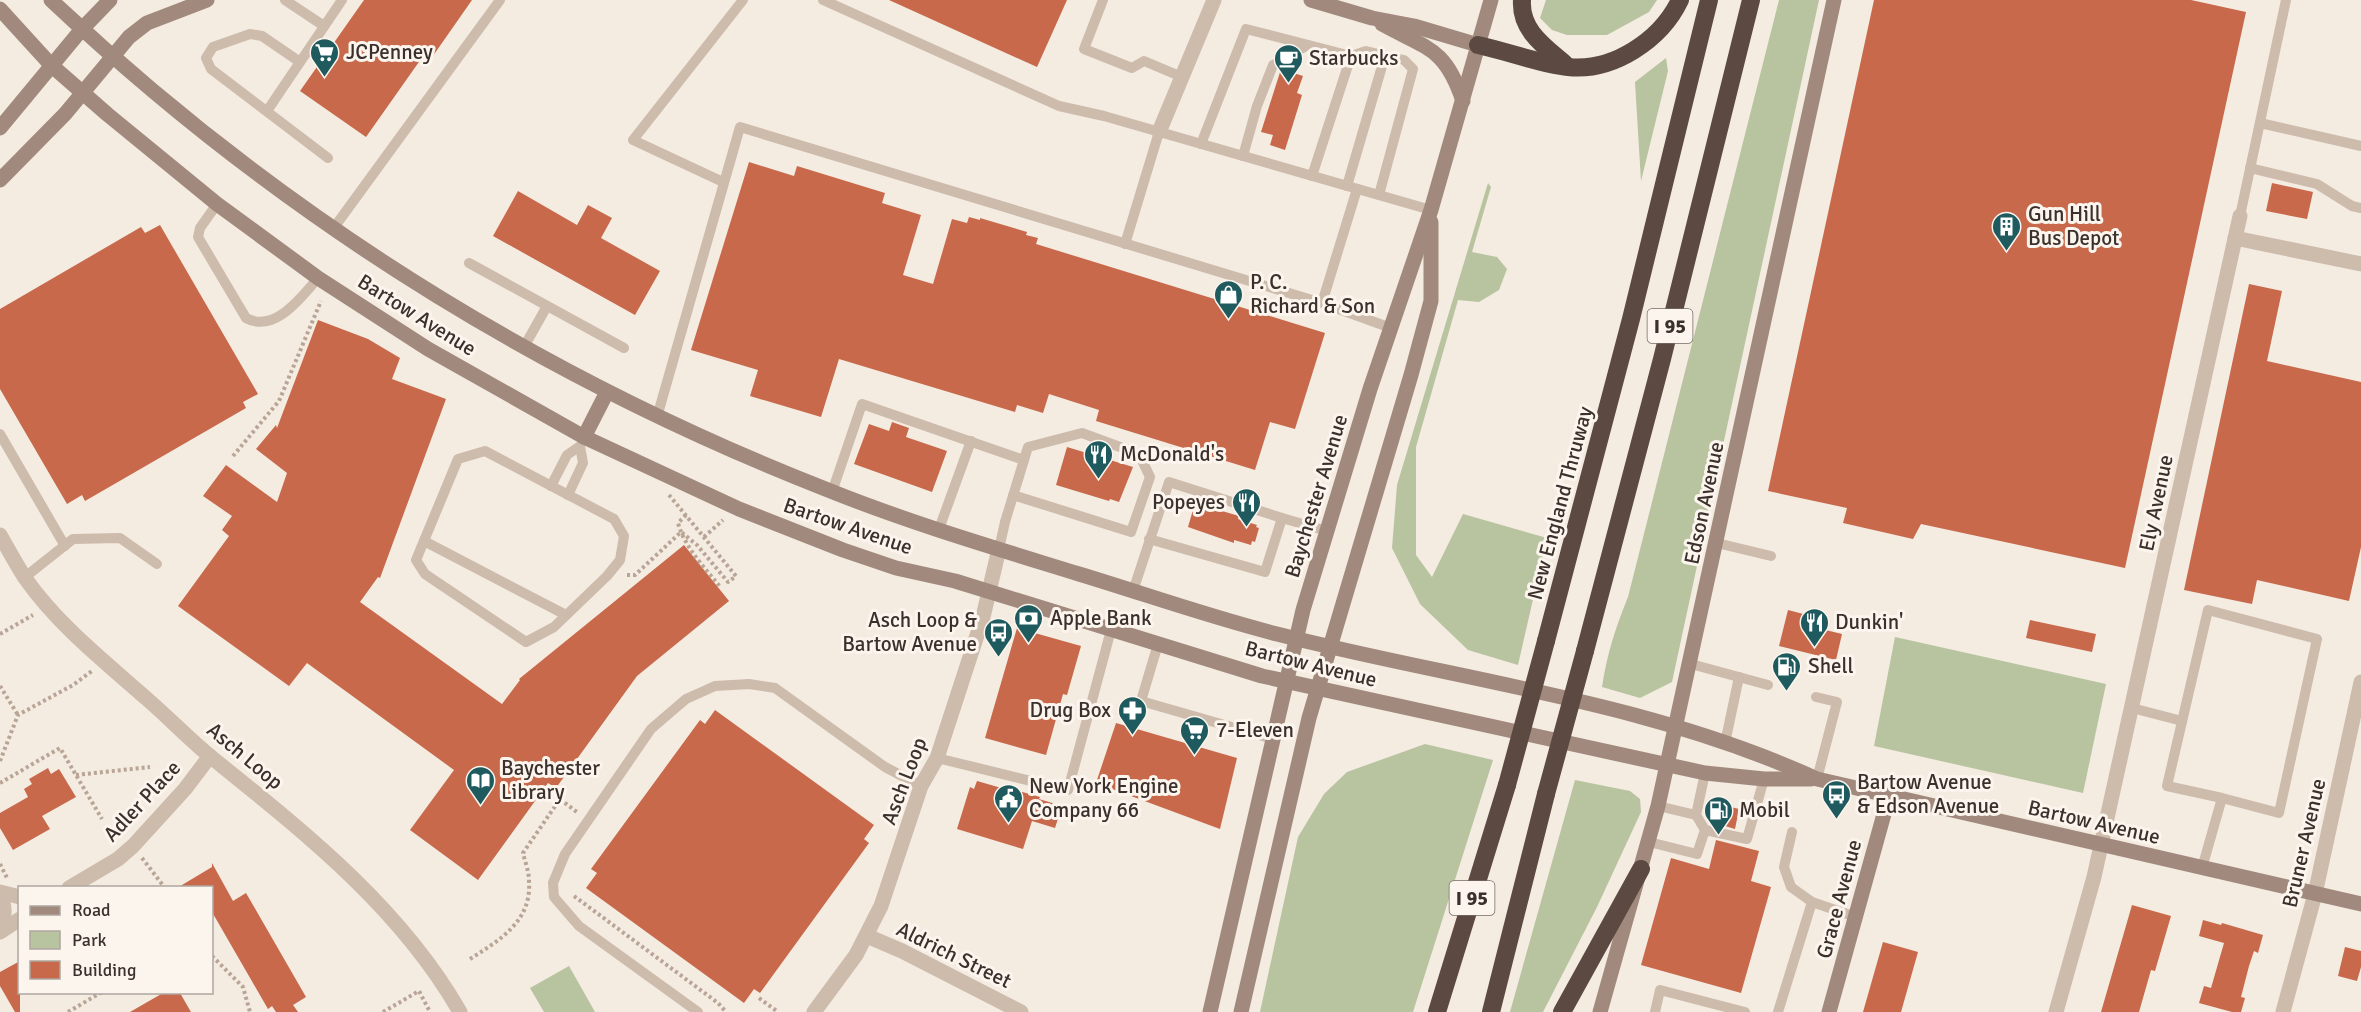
<svg xmlns="http://www.w3.org/2000/svg" width="2361" height="1012" font-family="Signika,sans-serif">
<style>
.green{fill:#b8c4a0}
.building{fill:#c8694b}
.lines{fill:none;stroke-linecap:round;stroke-linejoin:round}
.path{stroke:#b9a596;stroke-width:4;stroke-dasharray:3 3;stroke-linecap:butt}
.lane{stroke:#cdbbac;stroke-width:10}
.street{stroke:#cdbbac;stroke-width:15}
.secondary{stroke:#a18a7d;stroke-width:15}
.highway{stroke:#5c4a42;stroke-width:18}
.highway-bridge{stroke:#5c4a42;stroke-width:18}
.labels{text-anchor:middle;dominant-baseline:central;stroke-width:6;stroke-linejoin:round;paint-order:stroke}
.shield{fill:#fbf5ee;stroke:#756b66;stroke-width:1.5}
.shield-label{font-size:20px;font-weight:bold;fill:#3b302b}
.poi-label{font-size:21px;fill:#3b302b;stroke:#fbf5ee;text-anchor:start}
.street-label{font-size:21px;fill:#3b302b;stroke:#fbf5ee}
</style>
<rect width="100%" height="100%" fill="#f4ebe1"/>
<g class="green">
<path d="M1546 0H1657L1649 12 1607 35H1567L1552 30 1540 18Z"/>
<path d="M1779 0H1819L1672 682 1640 698 1602 687C1607 654 1615 629 1628 597Z"/>
<path d="M1666 58 1668 71 1641 181 1635 82Z"/>
<path d="M1488 183 1491 187 1472 252 1497 257 1507 269 1499 290 1479 302 1458 300 1416 447V555L1432 577 1463 514 1547 538 1518 665 1468 650 1420 604 1392 548 1397 485Z"/>
<path d="M1895 637 2106 684 2083 793 1874 746Z"/>
<path d="M1425 744 1493 760 1413 1012H1260L1298 837 1324 794 1347 772Z"/>
<path d="M1575 780 1630 791 1640 799 1641 812 1597 907 1543 1012H1510Z"/>
<path d="M569 966 595 1012H544L530 988Z"/>
</g>
<g class="building">
<path d="M364 0H472L428 63 421 59 366 137 300 91Z"/>
<path d="M889 0H1067L1037 67Z"/>
<path d="M1874 0H2191L2246 12 2125 568 1921 524 1913 539 1843 523 1847 508 1768 491Z"/>
<path d="M1281 69 1303 76 1297 93 1302 95 1285 150 1270 145 1273 135 1261 132Z"/>
<path d="M749 162 794 176 797 166 885 193 882 203 921 215 903 275 933 284 952 219 967 223 969 217 980 220V218L1027 232 1026 235 1038 238 1036 244 1325 333 1295 429 1270 422 1255 470 1096 421 1099 410 1049 394 1043 413 1017 405 1015 412 839 359 821 417 750 396 758 370 691 350Z"/>
<path d="M2272 183 2313 192 2307 219 2266 211Z"/>
<path d="M518 191 577 225 588 205 612 218 601 238 660 271 635 315 493 236Z"/>
<path d="M160 225 258 394 243 402 246 408 85 501 82 495 67 504 0 389V309L141 227 145 233Z"/>
<path d="M2249 284 2282 291 2267 361 2361 382V547L2349 601 2257 580 2252 604 2184 590Z"/>
<path d="M318 320 368 339 400 358 392 379 446 399 380 578 378 577 360 602 502 704 520 680 519 679 684 545 729 601 637 676 556 788 548 783 478 880 410 830 454 770 307 663 289 686 178 606 229 536 222 530 232 516 203 496 226 465 277 502 287 473 256 449 276 425 277 428Z"/>
<path d="M892 422 909 428 906 437 947 451 932 492 854 464 869 424 889 431Z"/>
<path d="M1067 447 1133 467 1119 502 1110 499 1109 501 1056 485Z"/>
<path d="M1195 503 1239 516 1238 519 1257 525 1256 527 1259 528 1255 542 1252 541 1251 545 1234 540V543L1188 527Z"/>
<path d="M1788 610 1811 616 1809 626 1842 634 1836 660 1779 646Z"/>
<path d="M2030 620 2096 634 2092 652 2026 638Z"/>
<path d="M1017 628 1081 646 1067 695 1063 694 1046 755 985 738Z"/>
<path d="M715 710 874 825 864 839 869 843 760 993 754 989 744 1003 586 888 597 873 591 869 700 720 705 724Z"/>
<path d="M1116 723 1237 758 1220 829 1096 783Z"/>
<path d="M48 768 51 774 59 769 76 797 42 816 50 829 13 850 0 828V813L28 797 24 789 32 784 29 779Z"/>
<path d="M977 781 1019 793V791L1040 797 1039 799 1062 806 1055 828 1032 821 1023 849 957 829 970 787 974 789Z"/>
<path d="M1710 802 1739 809 1735 829 1708 821 1706 818Z"/>
<path d="M1716 840 1759 851 1751 881 1771 887 1741 993 1641 965 1671 858 1709 869Z"/>
<path d="M212 863 233 901 246 893 306 997 293 1005 298 1012H276L272 1006 268 1009 212 912V888H177L212 867Z"/>
<path d="M2132 905 2171 916 2155 971 2151 970 2139 1012H2101Z"/>
<path d="M2203 920 2221 925 2222 923 2263 935 2258 953 2254 951 2249 966 2241 997 2245 998 2241 1012H2232L2199 1003 2204 986 2211 988 2224 943 2199 936Z"/>
<path d="M1883 942 1918 952 1901 1012H1863Z"/>
<path d="M2345 947 2361 951V967L2357 981 2338 976Z"/>
<path d="M20 961V1012H15L0 986V972Z"/>
<path d="M163 993H180L191 1012H130Z"/>
</g>
<g class="lines">
<g class="path">
<path d="M233 456 279 401 321 301"/>
<path d="M669 495 736 576 728 582 697 545 681 532"/>
<path d="M686 515 678 523C685 548 705 568 721 588"/>
<path d="M704 537 723 520"/>
<path d="M627 575H635L681 532"/>
<path d="M0 634 33 615"/>
<path d="M0 686 18 715"/>
<path d="M0 761 18 715 73 685 92 671"/>
<path d="M76 775 150 767"/>
<path d="M0 783 60 748 102 819"/>
<path d="M142 858 165 888"/>
<path d="M0 864 7 878"/>
<path d="M574 896 718 1003 726 1012"/>
<path d="M212 956 243 987 250 1012"/>
<path d="M470 959C500 940 532 921 529 881 529 871 525 862 523 853L560 799 578 813"/>
<path d="M759 998 778 1012"/>
<path d="M68 1012 102 992"/>
<path d="M383 1012 419 991 430 1012"/>
</g>
<g class="lane">
<path d="M285 0 324 26"/>
<path d="M823 0 1059 106 1104 116 1431 210"/>
<path d="M1103 0 1084 49 1132 68 1144 61 1182 77"/>
<path d="M300 62 262 36 250 34 213 47 206 58 211 69 328 158"/>
<path d="M267 111 342 0"/>
<path d="M2260 123 2361 146"/>
<path d="M1201 144 1246 29 1351 56 1366 51 1404 60 1413 69 1379 195"/>
<path d="M1243 156 1257 106 1273 65 1306 46"/>
<path d="M2250 168 2317 184 2352 206 2361 208"/>
<path d="M1312 176 1351 56"/>
<path d="M723 182 633 140 743 0"/>
<path d="M1347 186 1385 56"/>
<path d="M217 204 200 228 198 237 246 318C275 334 302 296 318 278"/>
<path d="M2240 216 2286 0"/>
<path d="M333 229 500 0"/>
<path d="M1125 244 1159 132"/>
<path d="M469 263 624 348"/>
<path d="M1322 303 1357 189"/>
<path d="M524 347 547 306"/>
<path d="M657 417 740 127 1322 303 1391 328"/>
<path d="M0 434 65 546"/>
<path d="M485 451 614 519 624 536 620 560 607 576 554 627 526 642 425 574 416 560 458 459Z"/>
<path d="M551 486 567 455 580 446 583 463 568 495"/>
<path d="M832 492 862 404 1024 460"/>
<path d="M1282 518 1327 531"/>
<path d="M939 529 971 441"/>
<path d="M424 541 566 615"/>
<path d="M1717 543 1771 556"/>
<path d="M999 549 1005 522 1028 447 1082 433 1139 454 1150 477 1131 532 1013 495"/>
<path d="M25 577 73 539 120 538 157 564"/>
<path d="M1133 591 1169 482 1282 518 1265 572 1149 539"/>
<path d="M1158 644 1141 701 1273 739"/>
<path d="M1691 664 1768 685"/>
<path d="M1816 697 1837 702 1817 779"/>
<path d="M2132 708 2182 721"/>
<path d="M1725 743 1739 677"/>
<path d="M937 758 1068 790 1111 630"/>
<path d="M1705 773 1696 815 1705 830 1747 839 1764 779"/>
<path d="M1658 806 1696 815"/>
<path d="M1792 832 1784 867 1791 887 1812 902"/>
<path d="M1649 842 1697 854 1705 830"/>
<path d="M2202 868 2222 798 2167 786 2208 610 2317 639 2279 813 2222 798"/>
<path d="M698 1012 579 926 554 897 553 883 565 854 651 729 686 699 715 686 749 684 775 688 885 767 921 786"/>
<path d="M1655 1012 1660 990 1745 1012"/>
<path d="M1778 1012 1812 902 1856 917"/>
</g>
<g class="street">
<path d="M1159 132 1214 0"/>
<path d="M2235 238 2361 264"/>
<path d="M0 535C8 549 16 564 25 578 58 625 104 661 147 699 169 718 189 739 211 757 304 832 400 907 460 1012"/>
<path d="M69 888 118 859 133 846 185 789 210 756"/>
<path d="M0 892 20 897"/>
<path d="M0 893C5 906 6 916 0 928"/>
<path d="M0 932 20 919"/>
<path d="M867 936 902 951 1021 1012"/>
<path d="M814 1012 856 955 881 906 921 786 937 758 983 617 999 549"/>
<path d="M2056 1012 2094 877 2240 216"/>
<path d="M2283 1012 2315 894 2361 682"/>
</g>
<g class="secondary">
<path d="M51 0C277 213 539 377 828 490 910 523 995 548 1079 574 1145 594 1210 617 1277 634 1457 680 1647 701 1817 779L2361 904"/>
<path d="M1311 0 1372 18 1414 26 1478 45"/>
<path d="M0 9 51 65 107 114 217 204 318 278 428 349 584 437 739 509 843 550 896 568 955 581 1262 676 1705 773 1764 779H1811"/>
<path d="M1382 24C1427 49 1445 47 1463 101"/>
<path d="M0 128 82 29 110 0"/>
<path d="M0 180 65 114 129 37 147 23 207 0"/>
<path d="M584 437 607 392"/>
<path d="M1210 1012 1303 610 1370 389 1431 210 1491 0"/>
<path d="M1241 1012 1309 718 1411 375 1431 301V222"/>
<path d="M1600 1012 1658 806 1834 0"/>
<path d="M1829 1012 1889 796"/>
</g>
<g class="highway">
<path d="M1522 0C1520 30 1544 46 1565 64"/>
<path d="M1478 45C1506 51 1540 64 1568 67 1613 72 1661 40 1680 0"/>
<path d="M1546 641 1631 319 1709 0"/>
<path d="M1585 651 1662 359 1751 0"/>
<path d="M1437 1012 1507 785"/>
<path d="M1491 1012 1546 794"/>
<path d="M1562 1012 1641 869"/>
</g>
<g class="highway-bridge">
<path d="M1507 785 1546 641"/>
<path d="M1546 794 1585 651"/>
</g>
</g>
<defs>
<symbol id="supermarket-pin" viewBox="-11 -11 22 30"><path d="M0 17L-7.5 6A9.5 9.5 0 1 1 7.5 6Z" fill="#1f5a5e" stroke="#fbf5ee"/><path d="M-6-5.5h2.5l.6 2H6L4.5 2H-2.5L-4.4-4H-6ZM-1.5 3.2a1.3 1.3 0 1 0 .1 0ZM3 3.2a1.3 1.3 0 1 0 .1 0Z" fill="#fff"/></symbol>
<symbol id="cafe-pin" viewBox="-11 -11 22 30"><path d="M0 17L-7.5 6A9.5 9.5 0 1 1 7.5 6Z" fill="#1f5a5e" stroke="#fbf5ee"/><path d="M-5.5-4.5H6V0H3Q3 3.5 0 3.5H-2.5Q-5.5 3.5-5.5 0ZM3-3.2v2h1.7v-2ZM-6 4.5H4V6H-6Z" fill="#fff"/></symbol>
<symbol id="building-pin" viewBox="-11 -11 22 30"><path d="M0 17L-7.5 6A9.5 9.5 0 1 1 7.5 6Z" fill="#1f5a5e" stroke="#fbf5ee"/><path d="M-4-6H4V6H1V3H-1V6H-4ZM-2.5-4.3h1.7v1.8h-1.7ZM.8-4.3h1.7v1.8H.8ZM-2.5-1h1.7V.8h-1.7ZM.8-1h1.7V.8H.8Z" fill="#fff"/></symbol>
<symbol id="shop-pin" viewBox="-11 -11 22 30"><path d="M0 17L-7.5 6A9.5 9.5 0 1 1 7.5 6Z" fill="#1f5a5e" stroke="#fbf5ee"/><path d="M-5-2.5h2.3a2.7 3.5 0 0 1 5.4 0H5L5.5 6h-11ZM-1.5-2.5h3a1.5 2.3 0 0 0-3 0Z" fill="#fff"/></symbol>
<symbol id="restaurant-pin" viewBox="-11 -11 22 30"><path d="M0 17L-7.5 6A9.5 9.5 0 1 1 7.5 6Z" fill="#1f5a5e" stroke="#fbf5ee"/><path d="M-5-6h1v4h1v-4h1v4h1v-4h1v5L-1.5 .5V6h-2V.5L-5-1ZM5-6V6H3V1.5H1.5Q1.5-4 5-6Z" fill="#fff"/></symbol>
<symbol id="bank-pin" viewBox="-11 -11 22 30"><path d="M0 17L-7.5 6A9.5 9.5 0 1 1 7.5 6Z" fill="#1f5a5e" stroke="#fbf5ee"/><path d="M-6-4H6V4H-6ZM0-2.3a2.3 2.3 0 1 0 0 4.6a2.3 2.3 0 1 0 0-4.6Z" fill="#fff"/></symbol>
<symbol id="bus-pin" viewBox="-11 -11 22 30"><path d="M0 17L-7.5 6A9.5 9.5 0 1 1 7.5 6Z" fill="#1f5a5e" stroke="#fbf5ee"/><path d="M-5-6H5V4H4V6H2V4H-2V6H-4V4H-5ZM-3.5-4V0h7V-4ZM-3.5 1.2v1.5H-2V1.2ZM2 1.2v1.5H3.5V1.2Z" fill="#fff"/></symbol>
<symbol id="fuel-pin" viewBox="-11 -11 22 30"><path d="M0 17L-7.5 6A9.5 9.5 0 1 1 7.5 6Z" fill="#1f5a5e" stroke="#fbf5ee"/><path d="M-5.5-6h7V0h2V4h1.3V-2.5L3-4.5l.8-.8L6-3V5H2.5V1h-1V6h-7ZM-4.2-4.7v3.2H.2V-4.7Z" fill="#fff"/></symbol>
<symbol id="pharmacy-pin" viewBox="-11 -11 22 30"><path d="M0 17L-7.5 6A9.5 9.5 0 1 1 7.5 6Z" fill="#1f5a5e" stroke="#fbf5ee"/><path d="M-2-6h4v4h4v4h-4v4h-4v-4h-4v-4h4Z" fill="#fff"/></symbol>
<symbol id="library-pin" viewBox="-11 -11 22 30"><path d="M0 17L-7.5 6A9.5 9.5 0 1 1 7.5 6Z" fill="#1f5a5e" stroke="#fbf5ee"/><path d="M-6-4Q-3-5.5-.7-3.5V5Q-3 3-6 4ZM6-4Q3-5.5 .7-3.5V5Q3 3 6 4Z" fill="#fff"/></symbol>
<symbol id="civic-pin" viewBox="-11 -11 22 30"><path d="M0 17L-7.5 6A9.5 9.5 0 1 1 7.5 6Z" fill="#1f5a5e" stroke="#fbf5ee"/><path d="M-.6-6.5H3V-4.5H.6V-3L4-1V1h2V6H-6V1h2V-1L-.6-3ZM-1.2 2.5V6h2.4V2.5Z" fill="#fff"/></symbol>
</defs>
<g fill-rule="evenodd">
<use href="#supermarket-pin" x="308" y="36" width="33" height="45"/>
<use href="#cafe-pin" x="1272" y="42" width="33" height="45"/>
<use href="#building-pin" x="1990" y="210" width="33" height="45"/>
<use href="#shop-pin" x="1212" y="278" width="33" height="45"/>
<use href="#restaurant-pin" x="1082" y="438" width="33" height="45"/>
<use href="#restaurant-pin" x="1230" y="486" width="33" height="45"/>
<use href="#bank-pin" x="1012" y="602" width="33" height="45"/>
<use href="#restaurant-pin" x="1798" y="606" width="33" height="45"/>
<use href="#bus-pin" x="982" y="616" width="33" height="45"/>
<use href="#fuel-pin" x="1770" y="650" width="33" height="45"/>
<use href="#pharmacy-pin" x="1116" y="694" width="33" height="45"/>
<use href="#supermarket-pin" x="1178" y="714" width="33" height="45"/>
<use href="#library-pin" x="464" y="764" width="33" height="45"/>
<use href="#bus-pin" x="1820" y="778" width="33" height="45"/>
<use href="#civic-pin" x="992" y="782" width="33" height="45"/>
<use href="#fuel-pin" x="1702" y="794" width="33" height="45"/>
</g>
<g class="labels">
<g class="shield">
<rect x="1647.5" y="309" width="45" height="34" rx="4.5"/>
<rect x="1449.5" y="881" width="45" height="34" rx="4.5"/>
</g>
<g class="shield-label">
<text x="1670" y="326">I 95</text>
<text x="1472" y="898">I 95</text>
</g>
<g class="poi-label">
<text x="346" y="52">JCPenney</text>
<text x="1309" y="58">Starbucks</text>
<text x="2028" y="214">Gun Hill<tspan x="2028" dy="24">Bus Depot</tspan></text>
<text x="1250" y="282">P. C.<tspan x="1250" dy="24">Richard &amp; Son</tspan></text>
<text x="1120" y="454">McDonald's</text>
<text x="1225" y="502" text-anchor="end">Popeyes</text>
<text x="1050" y="618">Apple Bank</text>
<text x="977" y="620" text-anchor="end">Asch Loop &amp;<tspan x="977" dy="24">Bartow Avenue</tspan></text>
<text x="1835" y="622">Dunkin'</text>
<text x="1808" y="666">Shell</text>
<text x="1111" y="710" text-anchor="end">Drug Box</text>
<text x="1216" y="730">7-Eleven</text>
<text x="501" y="768">Baychester<tspan x="501" dy="24">Library</tspan></text>
<text x="1857" y="782">Bartow Avenue<tspan x="1857" dy="24">&amp; Edson Avenue</tspan></text>
<text x="1029" y="786">New York Engine<tspan x="1029" dy="24">Company 66</tspan></text>
<text x="1739" y="810">Mobil</text>
</g>
<g class="street-label">
<text transform="translate(417 315) rotate(32)">Bartow Avenue</text>
<text transform="translate(1316 496) rotate(-73)">Baychester Avenue</text>
<text transform="translate(1560 503) rotate(-75)">New England Thruway</text>
<text transform="translate(1704 503) rotate(-78)">Edson Avenue</text>
<text transform="translate(2156 503) rotate(-78)">Ely Avenue</text>
<text transform="translate(848 526) rotate(19)">Bartow Avenue</text>
<text transform="translate(1311 664) rotate(14)">Bartow Avenue</text>
<text transform="translate(245 756) rotate(40)">Asch Loop</text>
<text transform="translate(904 781) rotate(-69)">Asch Loop</text>
<text transform="translate(142 801) rotate(-47)">Adler Place</text>
<text transform="translate(2094 822) rotate(13)">Bartow Avenue</text>
<text transform="translate(2304 843) rotate(-77)">Bruner Avenue</text>
<text transform="translate(1839 899) rotate(-75)">Grace Avenue</text>
<text transform="translate(954 955) rotate(26)">Aldrich Street</text>
</g>
</g>
<rect x="18" y="886" width="195" height="108" fill="#fbf5ee" stroke="#aea6a0" stroke-width="1.5"/>
<rect x="30" y="906" width="30" height="9" fill="#a18a7d" stroke="#aea6a0" stroke-width="1.5"/>
<text x="72" y="916" font-size="18" fill="#3b302b">Road</text>
<rect x="30" y="931" width="30" height="18" fill="#b8c4a0" stroke="#aea6a0" stroke-width="1.5"/>
<text x="72" y="946" font-size="18" fill="#3b302b">Park</text>
<rect x="30" y="961" width="30" height="18" fill="#c8694b" stroke="#aea6a0" stroke-width="1.5"/>
<text x="72" y="976" font-size="18" fill="#3b302b">Building</text>
</svg>
